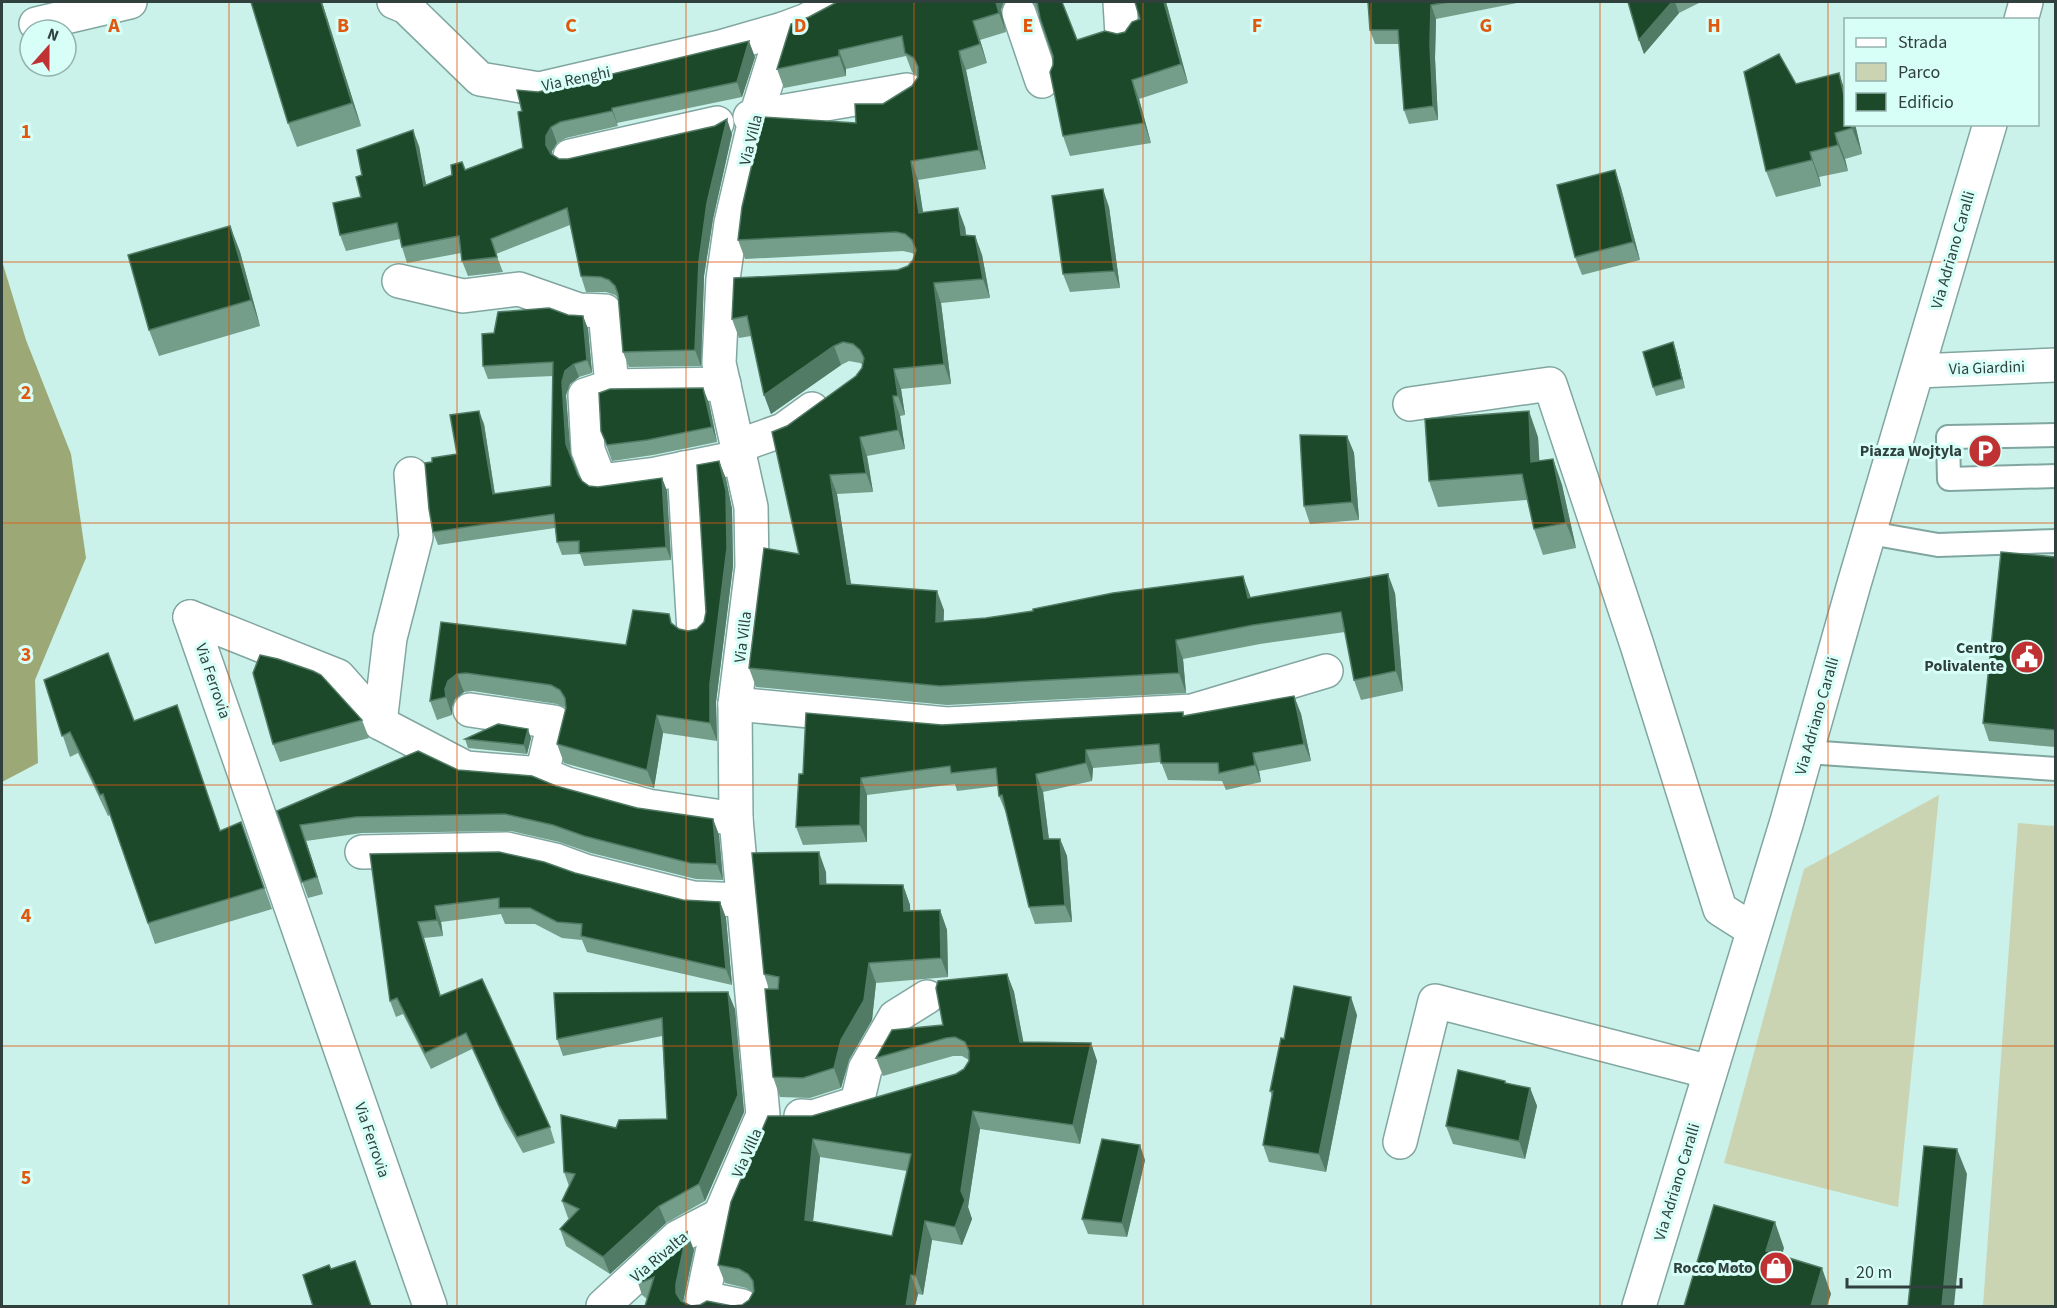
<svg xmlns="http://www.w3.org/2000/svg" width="2057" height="1308" font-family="'Source Sans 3',sans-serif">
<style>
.green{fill:#cbd4b2}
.forest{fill:#9ca977}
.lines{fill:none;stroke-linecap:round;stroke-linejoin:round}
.lane-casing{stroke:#81a6a0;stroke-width:26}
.street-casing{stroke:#81a6a0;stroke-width:36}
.secondary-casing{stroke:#81a6a0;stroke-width:36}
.lane{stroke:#fff;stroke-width:22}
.street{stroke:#fff;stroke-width:33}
.secondary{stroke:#fff;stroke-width:33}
.wall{fill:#749d8a;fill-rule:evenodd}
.shaded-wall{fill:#517b64}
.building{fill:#1d492b;stroke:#517b64;stroke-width:1.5;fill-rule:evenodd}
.grid{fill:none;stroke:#df580e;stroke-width:1.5;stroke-opacity:0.55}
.labels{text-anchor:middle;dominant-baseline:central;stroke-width:6;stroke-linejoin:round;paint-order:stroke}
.street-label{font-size:16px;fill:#30403d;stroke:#d7fef7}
.poi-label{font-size:16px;font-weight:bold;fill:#30403d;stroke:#d7fef7;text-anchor:end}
.grid-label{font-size:20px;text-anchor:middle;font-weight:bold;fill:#df580e;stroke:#d7fef7;stroke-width:6;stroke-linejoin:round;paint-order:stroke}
</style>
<rect width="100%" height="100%" fill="#caf1ea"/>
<g class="green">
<path d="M1939 795 1898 1207 1724 1163 1804 869Z"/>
<path d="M2018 823 2055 826V1306H1983Z"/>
</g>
<path class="forest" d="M2 261 26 340 71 454 86 558 35 680 38 763 2 782Z"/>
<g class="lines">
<defs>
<g id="lane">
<path d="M2056 435 1948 437 1949 479 2056 476"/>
<path d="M1870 533 1938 545 2056 541"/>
<path d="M1807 752 2056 769"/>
</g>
<g id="street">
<path d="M394 2 406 7 480 79 539 89 720 47 783 29 807 20 839 2"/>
<path d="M1120 2 1122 35"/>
<path d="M1019 13 1042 81"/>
<path d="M36 24 130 2"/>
<path d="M750 117 907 90"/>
<path d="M570 156 717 123"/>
<path d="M399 281 463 296 519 289 579 310 605 311 612 386 724 384"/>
<path d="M1918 371 2056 365"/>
<path d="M612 386 585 395 588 450 600 481 656 474 740 457"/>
<path d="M1410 404 1550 384 1637 645 1720 909 1753 930"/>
<path d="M738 446 783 430 812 409"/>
<path d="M684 468 694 631"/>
<path d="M190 617 430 1306"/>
<path d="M190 617 338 676 380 723 466 768 542 774 567 784 648 806 736 819"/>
<path d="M735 704 947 724 1192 711 1326 671"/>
<path d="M470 710 554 722 542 774"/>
<path d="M380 723 390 638 416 537 411 474"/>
<path d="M362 852 507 849 555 860 585 871 693 898 743 900"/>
<path d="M801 1116 813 1117 857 1103 865 1069 895 1017 927 997"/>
<path d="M1400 1142 1435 1001 1710 1072"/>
<path d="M703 1298 742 1306"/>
<path d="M603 1306 678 1237 720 1215"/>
<path d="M701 1306 720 1215 763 1115 736 819 735 704 752 567 751 507 719 363 723 279 731 223 756 116 783 29"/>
</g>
<g id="secondary">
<path d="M2021 20 2026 2"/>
<path d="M1639 1306 1787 821 1854 584 1990 124"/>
</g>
</defs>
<use href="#lane" class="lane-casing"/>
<use href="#street" class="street-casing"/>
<use href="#secondary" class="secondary-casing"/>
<use href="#lane" class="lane"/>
<use href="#street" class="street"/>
<use href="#secondary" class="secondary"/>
</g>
<g class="wall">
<path d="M251 2H322L361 126 297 147 288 123Z"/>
<path d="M1033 2H1062L1077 40 1117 34 1125 32 1166 2 1188 83 1139 99 1151 143 1070 156 1063 136 1053 56 1040 17Z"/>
<path d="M1368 2H1522L1436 19 1435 58 1438 120 1409 124 1404 110 1399 44H1375L1370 30Z"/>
<path d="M1628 2H1701L1679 13 1644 54Z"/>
<path d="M1001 10 1006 32 980 40 987 63 966 70 986 169 918 180 923 212 965 227 966 235 975 236 982 255 990 298 941 303 951 384 901 389 905 415 900 416 905 449 867 456 873 492 837 494 851 584 944 610 943 622 986 618 1033 611 1243 576 1250 598 1395 593 1403 691 1361 700 1354 680 1345 632 1260 644 1183 659 1186 693 947 705 756 687 749 668 799 554 787 426 856 376 862 368 863 365 860 363 849 361 841 365 771 414 751 336 739 338 732 319 908 266 913 260 915 255 912 253 903 251 745 259 738 240 856 123 883 104 912 86 918 76 912 72 906 56 846 69V76L784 88 777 69 809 17Z"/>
<path d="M755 57 742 97 617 123 618 126 566 138 557 143 552 151V154L559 159H568L732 134 713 219 704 276 701 366 629 367 623 352 619 299 615 295 606 292H586L581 276 570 225 496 254 503 272 468 276 462 261 461 253 407 263 402 247 400 239 346 251 340 235 361 197 362 175 419 146 426 185 523 148 522 111 538 92Z"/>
<path d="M1796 84 1855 124 1862 154 1845 159 1848 171 1819 177 1821 186 1776 197 1766 171Z"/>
<path d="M1615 170 1621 188 1640 260 1582 275 1575 257Z"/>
<path d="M1109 207 1120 288 1070 292 1063 274Z"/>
<path d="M230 226 240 252 260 326 159 356 149 330Z"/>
<path d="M568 315 583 316 588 329 592 373 579 377 570 384 566 395 570 456 578 475 582 481 589 486 598 487 662 478 667 491 671 560 584 566 580 554 562 555 557 542 555 528 438 545 433 532 432 462 457 454 484 424 495 494 551 486 553 376 488 379 483 366 494 333Z"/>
<path d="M1673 342 1676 351 1685 388 1656 396 1653 387Z"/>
<path d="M709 403 717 442 653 455 612 461 601 431Z"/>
<path d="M1347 436 1354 453 1359 520 1310 524 1304 506Z"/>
<path d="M1538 437 1539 461 1553 459 1562 485 1576 548 1543 555 1534 529 1527 500 1438 507 1429 481Z"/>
<path d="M719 461 726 479 732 509 733 566 716 702 717 741 663 733 654 788 564 763 557 744 566 708 557 704 473 691 464 692 455 699 452 707V715L437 720 430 701 441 622 626 645 672 623 679 629 688 631 697 629 704 622 706 612Z"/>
<path d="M2055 557V747L1989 741 1983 723Z"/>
<path d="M44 680 134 721 221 831 241 822 272 909 155 944 110 815 108 816 78 753 70 757Z"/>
<path d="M1294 696 1301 714 1311 761 1259 771 1261 782 1226 790 1222 781 1168 780 1161 762 1093 768 1092 781 1043 792 1049 839H1060L1067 856 1072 922 1035 924 1029 907 1006 813 999 796 998 786 957 791 955 784 867 795V842L803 845 796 827 803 774 942 725 1183 712 1184 716Z"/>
<path d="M362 720 369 738 280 762 273 744Z"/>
<path d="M531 738 527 754 468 748 465 739Z"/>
<path d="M458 770 556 786 637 808 713 819 719 835 723 880 696 879 591 853 559 842 511 831 362 833 306 841 323 894 308 898 277 811Z"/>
<path d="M370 854 575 873 683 900 720 902 726 918 732 985 587 952 582 940 562 938 535 924H505L501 914 441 922 443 936 424 938 441 996 550 1127 555 1143 523 1153 505 1121 472 1049 431 1069 403 1014 396 1017 390 1001Z"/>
<path d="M826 872V884L903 885 910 905V911L940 910 947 930 948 977 876 983 872 1020 849 1060 841 1088 810 1098 780 1097 773 1077 769 989 764 974Z"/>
<path d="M1007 974 1014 992 1023 1042 1091 1043 1097 1061 1080 1144 980 1129 968 1207 972 1219 962 1245 932 1240 923 1295 918 1294 915 1306H645L647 1299 642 1295 636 1277 694 1250 683 1302 691 1306H732L742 1305 749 1300 753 1292 746 1288 725 1283 718 1265 812 1116 956 1074 964 1069 969 1060 962 1056H953L883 1076 876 1058 943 1025ZM820 1157 907 1171 892 1236 813 1222Z"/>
<path d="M554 993 735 1009 744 1112 705 1201 666 1223 610 1274 566 1246 560 1229 569 1218H568L562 1201 569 1186 564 1172 616 1128 667 1119 662 1036 563 1056 557 1039Z"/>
<path d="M1357 1015 1326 1172 1269 1162 1263 1145 1272 1096 1270 1091 1284 1039Z"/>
<path d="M1505 1081 1506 1083 1530 1088 1537 1106 1525 1159 1453 1144 1446 1126Z"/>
<path d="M1145 1160 1127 1237 1088 1234 1082 1219Z"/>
</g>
<g class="shaded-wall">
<path d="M321 2H322L361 126 352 103Z"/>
<path d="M996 2H1004L1001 10 1006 32 999 13Z"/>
<path d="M1164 2H1166L1188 83 1181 64Z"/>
<path d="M1672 2H1675L1679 13 1644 54 1639 40Z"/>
<path d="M1431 5 1436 19 1435 58 1438 120 1433 106 1430 44Z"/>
<path d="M973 21 980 40 987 63 980 44Z"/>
<path d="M749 41 755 57 742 97 737 82Z"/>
<path d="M839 50 846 69V76L839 56Z"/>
<path d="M959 51 966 70 986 169 979 150Z"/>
<path d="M1839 73 1845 91V100Z"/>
<path d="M1132 80 1139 99 1151 143 1144 123Z"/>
<path d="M612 108 618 126 612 111Z"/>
<path d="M727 119 732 134 713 219 704 276 701 366 695 350 699 261 707 203Z"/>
<path d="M1851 124H1855L1862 154 1852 128Z"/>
<path d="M551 127 557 143 552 151V161L546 145V136Z"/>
<path d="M413 130 419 146 429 201 424 186Z"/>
<path d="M1835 133 1845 159 1848 171 1838 145Z"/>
<path d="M1810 152 1819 177 1821 186 1812 160Z"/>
<path d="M911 161 918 180 926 232 919 213Z"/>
<path d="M1615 170 1621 188 1640 260 1633 242Z"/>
<path d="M1103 189 1109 207 1120 288 1114 271Z"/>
<path d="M958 208 965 227 968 254 961 235Z"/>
<path d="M230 226 240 252 260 326 251 300Z"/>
<path d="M975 236 982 255 990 298 983 279Z"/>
<path d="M934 283 941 303 951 384 944 364Z"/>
<path d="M583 316 588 329 592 373 587 360Z"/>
<path d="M1673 342 1676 351 1685 388 1682 379Z"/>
<path d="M834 346 841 365 771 414 764 395Z"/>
<path d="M574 364 579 377 570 384 566 395 571 457 566 444 562 382 565 371Z"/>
<path d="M894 369 901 389 905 415 898 396Z"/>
<path d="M703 388 709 403 717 442 712 427Z"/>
<path d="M893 396 900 416 905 449 898 430Z"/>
<path d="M479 411 484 424 497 508 493 494Z"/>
<path d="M1529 411 1538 437 1541 488 1531 462Z"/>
<path d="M1347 436 1354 453 1359 520 1352 502Z"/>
<path d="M860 437 867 456 873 492 866 473Z"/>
<path d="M1553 459 1562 485 1576 548 1566 523Z"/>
<path d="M719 461 726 479 732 509 733 566 716 702 717 741 710 723V684Z"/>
<path d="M830 475 837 494 854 603 847 584Z"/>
<path d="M662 478 667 491 671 560 666 547Z"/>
<path d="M1388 574 1395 593 1403 691 1396 671Z"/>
<path d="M1243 576 1250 595 1255 618 1248 598Z"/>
<path d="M937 591 944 610 943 642 936 622Z"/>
<path d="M1176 640 1183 659 1186 693 1179 673Z"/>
<path d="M457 674 464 692 455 699 452 707V715L446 697 445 689 448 681Z"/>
<path d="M1294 696 1301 714 1311 761 1304 744Z"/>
<path d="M657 715 663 733 654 788 647 770Z"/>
<path d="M528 729 531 738 527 754 524 745Z"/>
<path d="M1086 750 1093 768 1092 781 1086 763Z"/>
<path d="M1253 753 1259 771 1261 782 1255 765Z"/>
<path d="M1036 774 1043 792 1051 857 1044 839Z"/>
<path d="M861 778 867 795V842L860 825Z"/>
<path d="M713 819 719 835 723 880 717 864Z"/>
<path d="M300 825 306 841 323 894 317 877Z"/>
<path d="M1060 839 1067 856 1072 922 1065 905Z"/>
<path d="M819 852 826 872 827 904 820 884Z"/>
<path d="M903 885 910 905 911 931 904 911Z"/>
<path d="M720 902 726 918 732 985 726 969Z"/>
<path d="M435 906 441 922 443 936 437 920Z"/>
<path d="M940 910 947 930 948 977 941 958Z"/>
<path d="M418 922 424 938 445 1012 440 996Z"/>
<path d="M869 963 876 983 872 1020 849 1060 841 1088 834 1068 841 1040Z"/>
<path d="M1007 974 1014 992 1027 1061 1020 1042Z"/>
<path d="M728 992 735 1009 744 1112 705 1201 699 1184Z"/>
<path d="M1351 997 1357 1015 1326 1172 1319 1154Z"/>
<path d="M1091 1043 1097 1061 1080 1144 1073 1125Z"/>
<path d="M1530 1088 1537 1106 1525 1159 1519 1141Z"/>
<path d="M973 1111 980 1129 968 1207 972 1219 962 1245 955 1227Z"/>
<path d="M813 1139 820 1157 811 1239 805 1220Z"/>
<path d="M1140 1145 1145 1160 1127 1237 1122 1223Z"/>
<path d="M1957 1149 1967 1174 1954 1306H1942Z"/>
<path d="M659 1206 666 1223 610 1274 603 1257Z"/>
<path d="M925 1221 932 1240 923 1295 916 1276Z"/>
<path d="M1775 1222 1784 1248 1776 1277 1766 1251Z"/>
<path d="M687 1232 694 1250 683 1302 676 1293V1284Z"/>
<path d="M1822 1268 1831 1294 1827 1306H1811Z"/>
<path d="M911 1275 918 1294 915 1306H906Z"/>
</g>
<g class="building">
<path d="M251 2H321L352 103 288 123Z"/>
<path d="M837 2H996L999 13 973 21 980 44 959 51 979 150 911 161 919 213 958 208 961 235 975 236 983 279 934 283 944 364 894 369 898 396H893L898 430 860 437 866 473 830 475 847 584 937 591 936 622 986 618 1033 611V609L1113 593 1243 576 1248 598 1388 574 1396 671 1354 680 1341 612 1253 625 1176 640 1179 673 940 686 749 668 764 548 799 554 772 432 787 426 856 376 862 368 864 358 860 350 853 344 843 342 834 346 764 395 747 316 732 319 734 278 898 270 908 266 913 260 916 250 912 240 905 234 896 232 738 240 742 207 763 117 856 123 855 104H883L912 86 918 77V67L914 58 905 53 902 36 839 50V56L777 69 791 24 809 17Z"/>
<path d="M1037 2H1062L1077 40 1105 31 1117 34 1125 32 1132 22 1140 19 1135 2H1164L1181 64 1132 80 1144 123 1063 136 1050 72 1053 65V56L1040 18Z"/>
<path d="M1368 2H1449L1431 5 1430 44 1433 106 1404 110 1398 30H1370Z"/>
<path d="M1628 2H1672L1639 40Z"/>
<path d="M749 41 737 82 612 108V111L560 122 551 127 546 136V145L551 154 559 159H568L715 126 727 119 707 203 699 261 695 350 623 352 618 294 615 286 609 280 601 277 581 276 567 208 491 239 497 257 462 261 459 236 402 247 397 223 340 235 333 203 361 197 356 177 362 175 357 150 413 130 424 186 452 175 451 165 462 162 465 170 523 148 518 112 522 111 517 90 538 92Z"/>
<path d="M1779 54 1796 84 1839 73 1845 100V124H1851L1852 128 1835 133 1838 145 1810 152 1812 160 1766 171 1744 72Z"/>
<path d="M1615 170 1633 242 1575 257 1557 185Z"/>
<path d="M1103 189 1114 271 1063 274 1052 196Z"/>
<path d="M230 226 251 300 149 330 128 255Z"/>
<path d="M549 308 568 315 583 316 587 360 574 364 565 371 562 382 566 444 578 475 582 481 589 486 598 487 662 478 666 547 579 553V541L557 542 554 514 433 532 429 509 425 463 432 462V458L457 454 450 415 479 411 493 494 551 486 553 362 483 366 482 334 494 333 498 312Z"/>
<path d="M1673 342 1682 379 1653 387 1643 352Z"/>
<path d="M703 388 712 427 647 440 607 445 601 431 599 393 610 389Z"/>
<path d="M1529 411 1531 462 1553 459 1566 523 1534 529 1522 474 1429 481 1425 419Z"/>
<path d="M1300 435 1347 436 1352 502 1304 506Z"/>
<path d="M719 461 726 491 727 548 710 684V723L657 715 647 770 557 744 566 708 565 698 560 690 551 685 466 673 457 674 448 681 445 689 446 697 430 701 441 622 626 645 633 610 669 614 671 623 679 629 688 631 697 629 704 622 706 612 697 465Z"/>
<path d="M2001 552 2055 557V730L1983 723Z"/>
<path d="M108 653 134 721 177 705 220 831 241 822 264 888 148 923 103 794 100 795 70 732 62 736 44 680Z"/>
<path d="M260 655 278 659 313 671 321 675 362 720 273 744 253 673Z"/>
<path d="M1294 696 1304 744 1253 753 1255 765 1219 773 1218 763H1161L1159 744 1086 750V763L1036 774 1044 839H1060L1065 905 1029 907 1002 795 999 796 996 768 951 773 950 766 861 778 860 825 796 827 799 774H803L806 713 942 725 1183 712V716Z"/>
<path d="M498 724 528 729 524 745 465 739Z"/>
<path d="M418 751 458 770 532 776 556 786 637 808 713 819 717 864 690 863 584 836 553 825 505 814 356 817 300 825 317 877 302 882 277 811Z"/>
<path d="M499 852 544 862 575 873 683 900 720 902 726 969 581 936 582 924 557 922 530 908H499V898L435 906 437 920 418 922 440 996 482 979 550 1127 517 1137 499 1105 466 1033 425 1053 397 998 390 1001 370 854Z"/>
<path d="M819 852 820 884 903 885 904 911 940 910 941 958 869 963 864 1000 841 1040 834 1068 803 1078 773 1077 765 989H778L779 977 764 974 752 853Z"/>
<path d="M1007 974 1020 1042 1091 1043 1073 1125 973 1111 961 1191 965 1200 955 1227 925 1221 916 1276 911 1275 906 1306H645L654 1277 643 1282 636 1277 687 1232 676 1284V1293L681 1301 691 1306 700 1305 707 1301 732 1306 742 1305 749 1300 754 1291 753 1281 748 1274 739 1269 718 1265 731 1202 768 1116H812L956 1074 964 1069 969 1061V1051L965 1042 955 1037 946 1038 876 1058 892 1030 943 1025 936 988 938 981ZM813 1139 911 1154 892 1236 805 1220Z"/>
<path d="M1294 986 1351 997 1319 1154 1263 1145 1273 1091H1270L1281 1038 1284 1039Z"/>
<path d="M728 992 738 1095 699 1184 659 1206 603 1257 560 1229 579 1209 562 1201 575 1174 564 1172 561 1115 616 1128 619 1120 667 1119 662 1018 557 1039 554 993Z"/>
<path d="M1458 1070 1505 1081V1083L1530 1088 1519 1141 1446 1126Z"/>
<path d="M1102 1139 1140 1145 1122 1223 1082 1219Z"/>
<path d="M1924 1146 1957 1149 1942 1306H1908Z"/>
<path d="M1714 1205 1775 1222 1766 1251 1822 1268 1811 1306H1684Z"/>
<path d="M355 1261 371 1306H313L303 1275 329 1265 331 1269Z"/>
</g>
<path class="grid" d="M229 2V1306M457 2V1306M686 2V1306M914 2V1306M1143 2V1306M1371 2V1306M1600 2V1306M1828 2V1306M2 262H2056M2 523H2056M2 785H2056M2 1046H2056"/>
<defs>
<symbol id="parking-disc" viewBox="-11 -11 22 22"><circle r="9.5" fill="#c03133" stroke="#d7fef7"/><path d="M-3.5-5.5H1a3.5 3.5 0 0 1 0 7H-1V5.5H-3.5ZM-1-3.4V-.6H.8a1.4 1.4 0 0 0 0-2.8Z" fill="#fff"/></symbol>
<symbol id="civic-disc" viewBox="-11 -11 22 22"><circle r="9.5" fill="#c03133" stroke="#d7fef7"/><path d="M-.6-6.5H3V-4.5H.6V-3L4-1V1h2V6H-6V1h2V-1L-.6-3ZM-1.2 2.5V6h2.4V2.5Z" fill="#fff"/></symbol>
<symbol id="shop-disc" viewBox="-11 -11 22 22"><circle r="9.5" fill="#c03133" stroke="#d7fef7"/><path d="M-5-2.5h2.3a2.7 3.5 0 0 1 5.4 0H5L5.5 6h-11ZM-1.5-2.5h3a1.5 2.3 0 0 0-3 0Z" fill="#fff"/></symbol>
</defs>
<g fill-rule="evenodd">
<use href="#parking-disc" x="1966" y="432" width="38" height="38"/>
<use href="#civic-disc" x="2008" y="638" width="38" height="38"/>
<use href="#shop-disc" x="1757" y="1249" width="38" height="38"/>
</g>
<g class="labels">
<g class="street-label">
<text transform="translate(576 79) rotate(-12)">Via Renghi</text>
<text transform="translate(751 140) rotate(-76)">Via Villa</text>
<text transform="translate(1953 250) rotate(-74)">Via Adriano Caralli</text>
<text transform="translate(1987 368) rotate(-2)">Via Giardini</text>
<text transform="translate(743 637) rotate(-83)">Via Villa</text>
<text transform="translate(213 681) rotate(71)">Via Ferrovia</text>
<text transform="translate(1817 716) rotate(-74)">Via Adriano Caralli</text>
<text transform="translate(372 1140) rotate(71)">Via Ferrovia</text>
<text transform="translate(747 1153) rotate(-66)">Via Villa</text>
<text transform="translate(1677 1182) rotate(-73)">Via Adriano Caralli</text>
<text transform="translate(659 1257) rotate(-40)">Via Rivalta</text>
</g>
<g class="poi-label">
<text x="1962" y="451">Piazza Wojtyla</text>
<text x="2004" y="648">Centro<tspan x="2004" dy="18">Polivalente</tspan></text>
<text x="1753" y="1268">Rocco Moto</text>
</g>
</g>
<g class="grid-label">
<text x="114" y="32">A</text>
<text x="343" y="32">B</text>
<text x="571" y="32">C</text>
<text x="800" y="32">D</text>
<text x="1028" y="32">E</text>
<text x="1257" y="32">F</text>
<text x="1486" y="32">G</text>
<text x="1714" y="32">H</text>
<text x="26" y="138">1</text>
<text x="26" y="399">2</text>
<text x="26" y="661">3</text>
<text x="26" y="922">4</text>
<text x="26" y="1184">5</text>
</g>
<rect width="2057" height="1308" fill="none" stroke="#30403d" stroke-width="6"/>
<rect x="1844" y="18" width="195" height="108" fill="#d7fef7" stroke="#94b2ad" stroke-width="1.5"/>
<rect x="1856" y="38" width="30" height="9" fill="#ffffff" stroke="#94b2ad" stroke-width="1.5"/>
<text x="1898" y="48" font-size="18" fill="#30403d">Strada</text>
<rect x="1856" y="63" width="30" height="18" fill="#cbd4b2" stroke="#94b2ad" stroke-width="1.5"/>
<text x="1898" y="78" font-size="18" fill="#30403d">Parco</text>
<rect x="1856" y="93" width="30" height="18" fill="#1d492b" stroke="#94b2ad" stroke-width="1.5"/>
<text x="1898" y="108" font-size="18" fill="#30403d">Edificio</text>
<g transform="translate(48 48) rotate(21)"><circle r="28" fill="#d7fef7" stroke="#94b2ad" stroke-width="1.5"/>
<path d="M0-4.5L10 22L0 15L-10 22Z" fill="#c03133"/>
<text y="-9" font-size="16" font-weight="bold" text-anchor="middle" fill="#30403d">N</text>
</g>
<path d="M1847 1278v9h114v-9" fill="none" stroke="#30403d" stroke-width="3"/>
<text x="1856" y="1278" font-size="18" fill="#30403d" stroke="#d7fef7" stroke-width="4.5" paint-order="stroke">20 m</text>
</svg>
